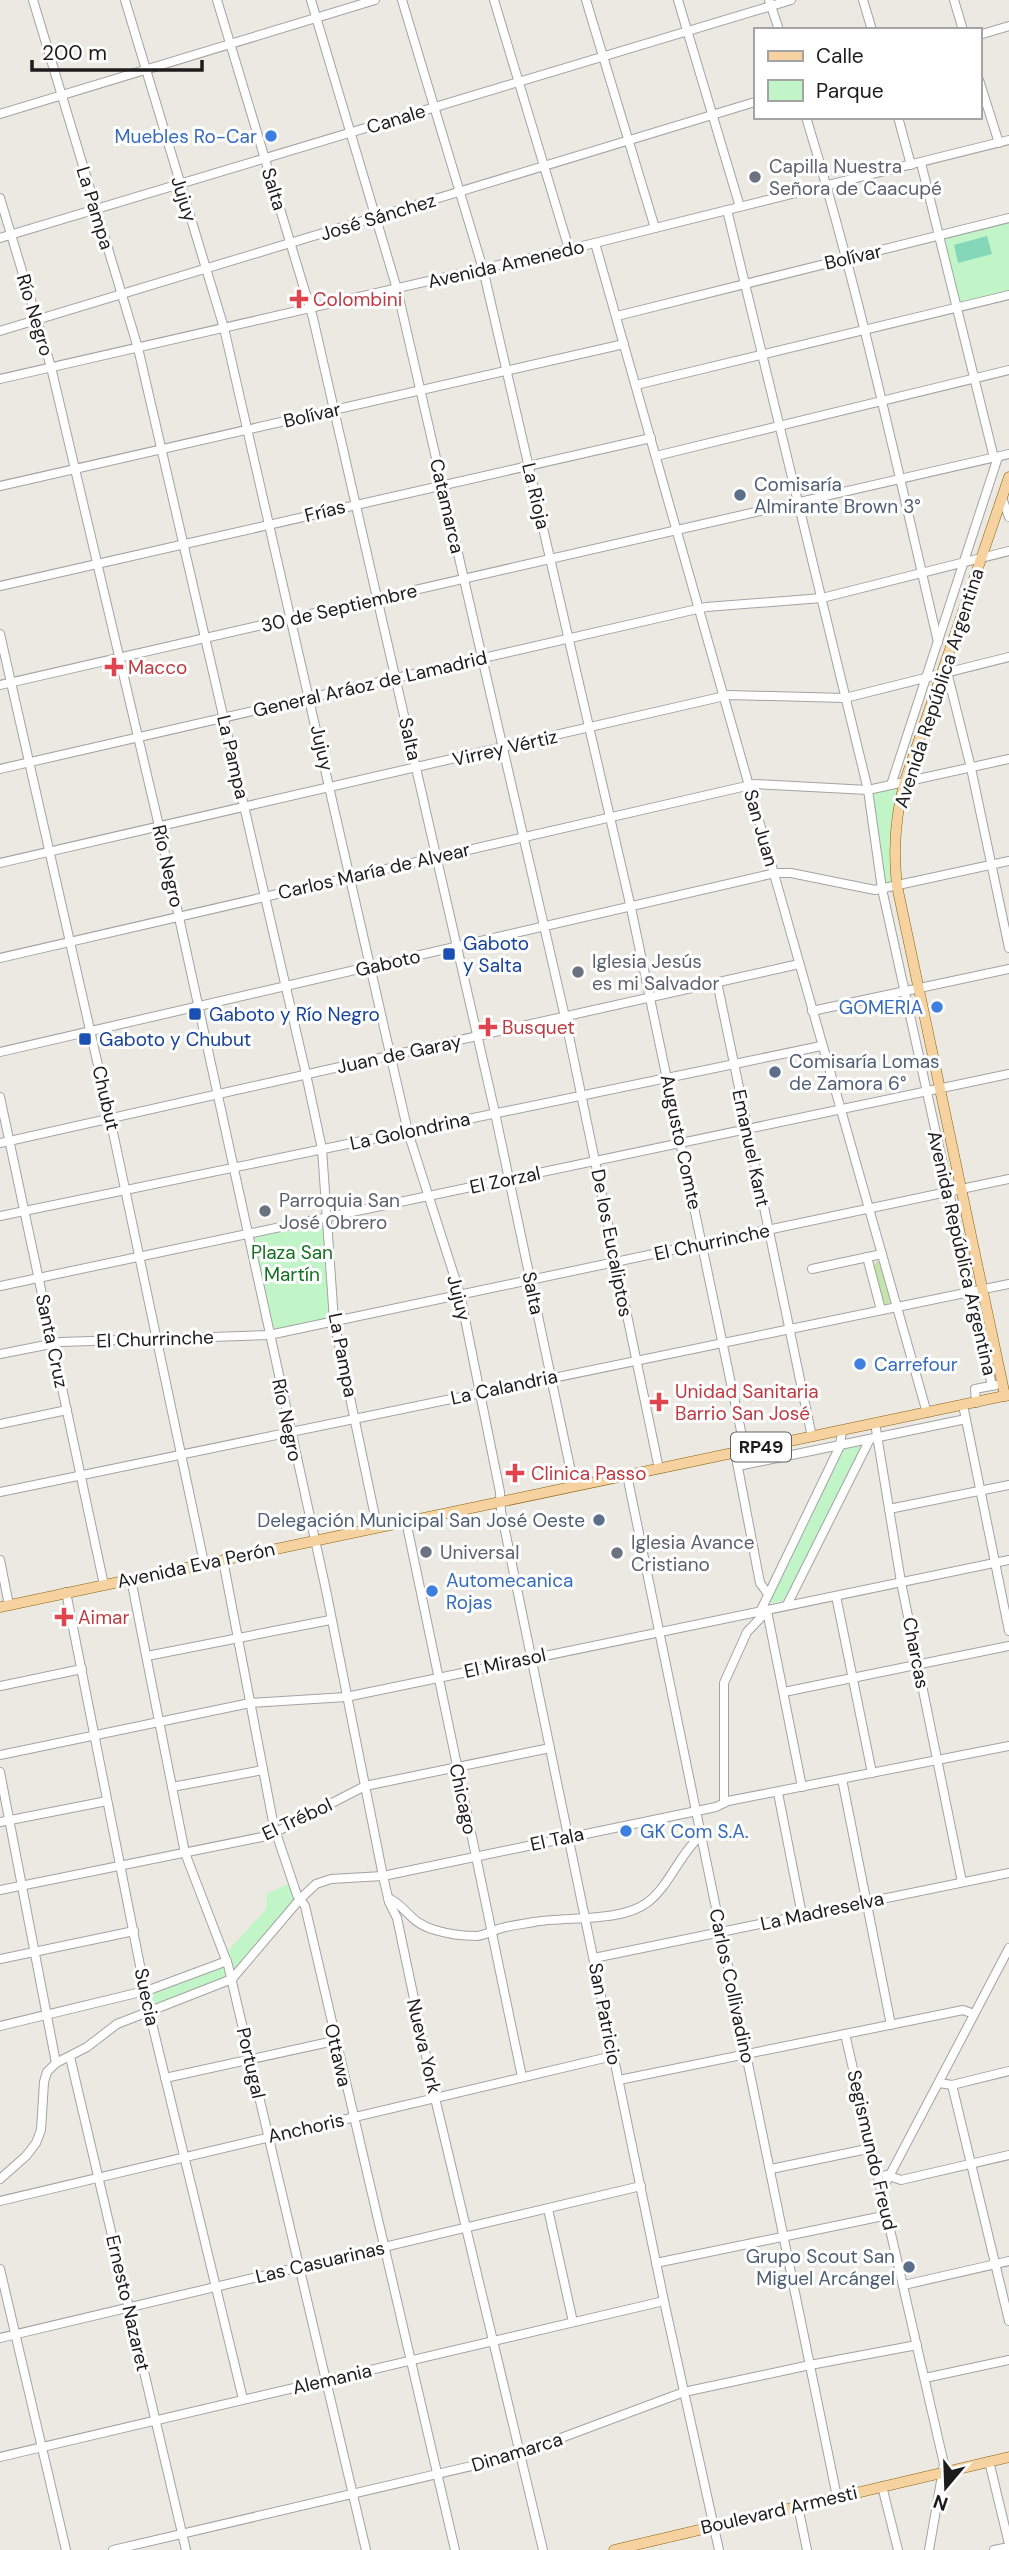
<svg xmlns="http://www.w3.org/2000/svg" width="1009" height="2550" font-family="'DM Sans',sans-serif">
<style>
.grass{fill:#c5e4ab}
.park{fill:#c1f5c7}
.pitch{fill:#85d7ba}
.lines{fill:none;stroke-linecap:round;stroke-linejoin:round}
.minor-casing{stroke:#a3a3a3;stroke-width:10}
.major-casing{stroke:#89630a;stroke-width:11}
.minor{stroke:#fff;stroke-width:8}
.major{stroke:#f5d29f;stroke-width:10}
.shop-dot{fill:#3f7fe0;stroke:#fff;stroke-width:2.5}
.worship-dot{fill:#6b7280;stroke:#fff;stroke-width:2.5}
.health-dot{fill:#e0444e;stroke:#fff;stroke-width:2.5}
.service-dot{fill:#5c6f8a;stroke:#fff;stroke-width:2.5}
.transit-dot{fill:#1a4fb4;stroke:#fff;stroke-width:2.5}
.labels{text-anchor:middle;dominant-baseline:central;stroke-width:6;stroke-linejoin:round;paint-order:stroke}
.shield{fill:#fff;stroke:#606060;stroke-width:2}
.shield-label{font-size:18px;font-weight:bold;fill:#1c1c1c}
.street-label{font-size:19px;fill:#1c1c1c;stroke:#fff}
.shop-label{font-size:19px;fill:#366cbe;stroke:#fff;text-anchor:start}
.worship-label{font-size:19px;fill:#5b616d;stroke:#fff;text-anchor:start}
.health-label{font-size:19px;fill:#be3a42;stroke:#fff;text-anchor:start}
.service-label{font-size:19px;fill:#4e5e75;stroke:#fff;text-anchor:start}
.transit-label{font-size:19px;fill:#164399;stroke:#fff;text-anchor:start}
.park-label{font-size:19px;fill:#12711e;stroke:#fff}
</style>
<rect width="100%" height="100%" fill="#ece9e2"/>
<path class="grass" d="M877 1261 881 1262 891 1300 887 1306 883 1302 873 1265Z"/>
<g class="park">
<path d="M1009 221V291L960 303 944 237Z"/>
<path d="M898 786 893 839V884L884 886 871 793Z"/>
<path d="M319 1222 324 1227 330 1314 327 1319 277 1329 272 1326 253 1240 257 1236Z"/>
<path d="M859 1445 860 1448 792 1590 783 1601 770 1603 769 1601 843 1448Z"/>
<path d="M292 1882 296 1898 234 1973 227 1952 266 1909 267 1894Z"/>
<path d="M224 1964 227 1978 152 2006 149 1993Z"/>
</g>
<path class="pitch" d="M987 236 992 254 958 263 954 245Z"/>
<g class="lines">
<defs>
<g id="minor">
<path d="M33 0 138 348 306 1074 322 1149 334 1321 377 1526"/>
<path d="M125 0 224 328 408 1132 460 1294 500 1492 501 1511 664 2301 719 2550"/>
<path d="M217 0 313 318 495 1113 574 1486"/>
<path d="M311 0 397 289 565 1017 659 1469"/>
<path d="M402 0 483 269 631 908 745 1450"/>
<path d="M494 0 569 249"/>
<path d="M586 0 655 228"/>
<path d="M678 0 740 207"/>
<path d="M769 0 779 30"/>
<path d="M863 0 872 30"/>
<path d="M954 0 963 30"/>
<path d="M979 35 1009 26"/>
<path d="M979 80 999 143"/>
<path d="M0 114 375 0"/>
<path d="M806 117C859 290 897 467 938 642"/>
<path d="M898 117 911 165"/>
<path d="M921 163 994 458"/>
<path d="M0 198 51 367 159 826 326 1590 383 1876 389 1902 397 1918 435 2098 543 2550"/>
<path d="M727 210 868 790 882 889 992 1386"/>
<path d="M0 238 791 0"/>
<path d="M595 243 927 1413"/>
<path d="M617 316 1009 218"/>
<path d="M0 331 755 102"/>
<path d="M0 379 595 243 1009 140"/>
<path d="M636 385 1009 295"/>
<path d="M656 456 1009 370"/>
<path d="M0 486 624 344"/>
<path d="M1002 498 1009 517"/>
<path d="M0 586 651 438"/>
<path d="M0 634 110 1118 204 1563"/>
<path d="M947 672 971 768 1009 948"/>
<path d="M0 685 1009 454"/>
<path d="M0 769 706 607 822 598 1009 551"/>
<path d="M891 785 998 457"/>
<path d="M0 863 729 695 845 698 1009 657"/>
<path d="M0 958 755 784 868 790 1009 759"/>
<path d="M717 982 812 1437"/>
<path d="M812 1011 1009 969"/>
<path d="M0 1052 775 873H791L875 890 1009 861"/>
<path d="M0 1097 104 1585"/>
<path d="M0 1143 799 964"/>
<path d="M0 1216 821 1046"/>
<path d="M867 1257 881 1310"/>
<path d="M812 1269 882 1254"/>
<path d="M0 1286 1009 1074"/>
<path d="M0 1354 61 1342 269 1335 1009 1179"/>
<path d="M976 1403 975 1389 996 1385"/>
<path d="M963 1405 1009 1631"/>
<path d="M875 1423 901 1582 962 1882"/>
<path d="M0 1424 67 1410"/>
<path d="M735 1452 760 1583 768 1594"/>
<path d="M738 1466 966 1419"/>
<path d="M627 1475 837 2497"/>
<path d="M0 1492 1009 1284"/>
<path d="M889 1509 1009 1485"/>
<path d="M406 1521 522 2077"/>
<path d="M0 1560 9 1605"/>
<path d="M223 1560 274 1827 297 1895 305 1906 455 2550"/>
<path d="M131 1579 185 1853 228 1965 366 2550"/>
<path d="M66 1592 149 2011 243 2399"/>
<path d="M836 1596 872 1773"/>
<path d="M787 1605 869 1441"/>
<path d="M767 1611 802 1787"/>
<path d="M760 1612 840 1446 842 1430"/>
<path d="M147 1656 330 1620"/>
<path d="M0 1686 82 1669"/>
<path d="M784 1692 1009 1646"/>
<path d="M0 1755 250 1703 346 1697 1009 1560"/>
<path d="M0 1772 56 2063"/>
<path d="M842 1779 891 2025"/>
<path d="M172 1787 263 1770"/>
<path d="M778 1793 802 1915"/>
<path d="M724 1803V1683L747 1632 767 1611"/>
<path d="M0 1822 107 1801"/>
<path d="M0 1890 262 1837 276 1832 365 1786 550 1748"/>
<path d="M388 1898C407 1906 409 1923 435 1930 448 1934 463 1936 477 1936 487 1935 493 1930 502 1928 513 1925 523 1924 534 1922 567 1916 621 1923 648 1902 669 1886 679 1855 701 1835"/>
<path d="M594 1958 1009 1873"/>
<path d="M0 1959 134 1931"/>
<path d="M0 2026 149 1990 227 1961"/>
<path d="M845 2034 944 2464 929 2550"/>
<path d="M70 2057 186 2550"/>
<path d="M165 2078 334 2041"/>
<path d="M619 2080 963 2010 974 2014"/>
<path d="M939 2083 952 2085 1009 2071"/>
<path d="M952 2085 1009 2321"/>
<path d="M771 2169 872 2148"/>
<path d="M886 2175 901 2180 1009 2155"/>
<path d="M0 2179 26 2156 36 2143 41 2130 44 2082 47 2072 56 2063 87 2047 117 2024 232 1979 300 1899 316 1884 331 1879 383 1876 716 1807 728 1801 1009 1746"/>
<path d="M882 2190 1009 1948"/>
<path d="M0 2201 613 2056"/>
<path d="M548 2209 573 2322"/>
<path d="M656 2263 888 2215"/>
<path d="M0 2269 66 2550"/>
<path d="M904 2285 1009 2261"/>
<path d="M0 2338 641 2186"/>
<path d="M925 2378 1009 2360"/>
<path d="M0 2457 664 2301"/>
<path d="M989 2461 1009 2544"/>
<path d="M882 2486 898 2550"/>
<path d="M798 2506 807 2550"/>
<path d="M113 2550 510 2457 684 2392 810 2365 917 2345"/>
<path d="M994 2550 1009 2547"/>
</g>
<g id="major">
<path d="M1005 1396 897 886C893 850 895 816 905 781L1009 477"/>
<path d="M0 1607 1009 1395"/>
<path d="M614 2550 1009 2457"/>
</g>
</defs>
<use href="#minor" class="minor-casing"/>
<use href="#major" class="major-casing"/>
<use href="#minor" class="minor"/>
<use href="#major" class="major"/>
</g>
<g class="shop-dot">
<circle cx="271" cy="136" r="7"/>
<circle cx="937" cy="1007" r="7"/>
<circle cx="860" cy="1364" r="7"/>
<circle cx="432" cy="1591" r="7"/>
<circle cx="626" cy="1831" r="7"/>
</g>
<g class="worship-dot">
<circle cx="755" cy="177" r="7"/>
<circle cx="578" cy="972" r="7"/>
<circle cx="265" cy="1211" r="7"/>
<circle cx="426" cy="1552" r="7"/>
<circle cx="617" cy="1553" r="7"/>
</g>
<g class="health-dot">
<path d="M295.5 288.5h7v7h7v7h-7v7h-7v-7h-7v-7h7z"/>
<path d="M110.5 656.5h7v7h7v7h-7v7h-7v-7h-7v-7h7z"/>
<path d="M484.5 1016.5h7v7h7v7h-7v7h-7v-7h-7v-7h7z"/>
<path d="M655.5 1391.5h7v7h7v7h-7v7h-7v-7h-7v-7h7z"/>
<path d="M511.5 1462.5h7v7h7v7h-7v7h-7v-7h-7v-7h7z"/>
<path d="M60.5 1606.5h7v7h7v7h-7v7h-7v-7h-7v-7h7z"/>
</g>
<g class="service-dot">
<circle cx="740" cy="495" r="7"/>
<circle cx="775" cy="1072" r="7"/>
<circle cx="599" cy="1520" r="7"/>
<circle cx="909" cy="2267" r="7"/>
</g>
<g class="transit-dot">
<rect x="442" y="947" width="14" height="14" rx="3.5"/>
<rect x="188" y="1007" width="14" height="14" rx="3.5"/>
<rect x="78" y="1032" width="14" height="14" rx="3.5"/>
</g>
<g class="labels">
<rect class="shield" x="731" y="1432.5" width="60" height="29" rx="5"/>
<g class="shield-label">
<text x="761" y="1447">RP49</text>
</g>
<g class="street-label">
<text transform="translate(396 119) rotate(-17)">Canale</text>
<text transform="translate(274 189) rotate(73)">Salta</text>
<text transform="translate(184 199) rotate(73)">Jujuy</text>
<text transform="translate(95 208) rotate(73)">La Pampa</text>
<text transform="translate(378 217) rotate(-17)">José Sánchez</text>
<text transform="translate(853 257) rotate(-13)">Bolívar</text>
<text transform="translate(506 264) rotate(-13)">Avenida Amenedo</text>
<text transform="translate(35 315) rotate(73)">Río Negro</text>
<text transform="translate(312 415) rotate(-13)">Bolívar</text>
<text transform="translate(536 496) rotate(77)">La Rioja</text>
<text transform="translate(447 506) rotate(77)">Catamarca</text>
<text transform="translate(325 511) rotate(-14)">Frías</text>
<text transform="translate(339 608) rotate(-13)">30 de Septiembre</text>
<text transform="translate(370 684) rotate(-13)">General Aráoz de Lamadrid</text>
<text transform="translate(939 688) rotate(-72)">Avenida República Argentina</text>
<text transform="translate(410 739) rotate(77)">Salta</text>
<text transform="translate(322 748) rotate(77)">Jujuy</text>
<text transform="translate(505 748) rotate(-13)">Virrey Vértiz</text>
<text transform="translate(233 757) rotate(77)">La Pampa</text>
<text transform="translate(761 828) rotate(74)">San Juan</text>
<text transform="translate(168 866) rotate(77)">Río Negro</text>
<text transform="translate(374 871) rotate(-13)">Carlos María de Alvear</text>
<text transform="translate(388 963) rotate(-13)">Gaboto</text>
<text transform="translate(399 1054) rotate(-12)">Juan de Garay</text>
<text transform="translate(106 1098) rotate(77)">Chubut</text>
<text transform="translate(410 1131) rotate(-12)">La Golondrina</text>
<text transform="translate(681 1142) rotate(78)">Augusto Comte</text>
<text transform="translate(751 1148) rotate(78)">Emanuel Kant</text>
<text transform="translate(505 1180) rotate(-12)">El Zorzal</text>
<text transform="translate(712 1242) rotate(-12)">El Churrinche</text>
<text transform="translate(612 1243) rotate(79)">De los Eucaliptos</text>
<text transform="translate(962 1253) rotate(77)">Avenida República Argentina</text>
<text transform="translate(533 1293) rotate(78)">Salta</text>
<text transform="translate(459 1298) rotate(76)">Jujuy</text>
<text transform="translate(155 1339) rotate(-2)">El Churrinche</text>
<text transform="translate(52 1341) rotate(78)">Santa Cruz</text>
<text transform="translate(343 1355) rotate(79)">La Pampa</text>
<text transform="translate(504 1387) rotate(-12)">La Calandria</text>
<text transform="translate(287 1420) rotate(78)">Río Negro</text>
<text transform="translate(196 1565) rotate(-12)">Avenida Eva Perón</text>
<text transform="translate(916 1653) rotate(79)">Charcas</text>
<text transform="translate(505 1663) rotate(-12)">El Mirasol</text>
<text transform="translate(463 1799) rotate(78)">Chicago</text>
<text transform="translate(297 1819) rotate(-25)">El Trébol</text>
<text transform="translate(557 1839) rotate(-12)">El Tala</text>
<text transform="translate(822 1911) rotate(-12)">La Madreselva</text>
<text transform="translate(732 1986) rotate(78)">Carlos Collivadino</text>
<text transform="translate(147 1997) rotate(78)">Suecia</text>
<text transform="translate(605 2014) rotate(79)">San Patricio</text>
<text transform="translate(424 2046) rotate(77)">Nueva York</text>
<text transform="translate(338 2055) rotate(77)">Ottawa</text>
<text transform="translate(251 2063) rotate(77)">Portugal</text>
<text transform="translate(306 2128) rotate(-13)">Anchoris</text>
<text transform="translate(872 2150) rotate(77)">Segismundo Freud</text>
<text transform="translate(320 2262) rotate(-13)">Las Casuarinas</text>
<text transform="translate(128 2303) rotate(77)">Ernesto Nazaret</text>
<text transform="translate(332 2379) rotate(-13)">Alemania</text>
<text transform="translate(517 2452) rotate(-17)">Dinamarca</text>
<text transform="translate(779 2510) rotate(-13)">Boulevard Armesti</text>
</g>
<g class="shop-label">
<text x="257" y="136" text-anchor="end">Muebles Ro-Car</text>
<text x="923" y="1007" text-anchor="end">GOMERIA</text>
<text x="874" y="1364">Carrefour</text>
<text x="446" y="1580">Automecanica<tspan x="446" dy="22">Rojas</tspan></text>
<text x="640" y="1831">GK Com S.A.</text>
</g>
<g class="worship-label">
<text x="769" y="166">Capilla Nuestra<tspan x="769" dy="22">Señora de Caacupé</tspan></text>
<text x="592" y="961">Iglesia Jesús<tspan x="592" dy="22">es mi Salvador</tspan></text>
<text x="279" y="1200">Parroquia San<tspan x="279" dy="22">José Obrero</tspan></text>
<text x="631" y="1542">Iglesia Avance<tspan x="631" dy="22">Cristiano</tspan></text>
<text x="440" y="1552">Universal</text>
</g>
<g class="health-label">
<text x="313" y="299">Colombini</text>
<text x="128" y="667">Macco</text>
<text x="502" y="1027">Busquet</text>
<text x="675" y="1391">Unidad Sanitaria<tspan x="675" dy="22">Barrio San José</tspan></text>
<text x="531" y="1473">Clinica Passo</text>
<text x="78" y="1617">Aimar</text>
</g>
<g class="service-label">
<text x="754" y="484">Comisaría<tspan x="754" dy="22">Almirante Brown 3°</tspan></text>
<text x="789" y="1061">Comisaría Lomas<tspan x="789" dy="22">de Zamora 6°</tspan></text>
<text x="585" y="1520" text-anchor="end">Delegación Municipal San José Oeste</text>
<text x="895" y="2256" text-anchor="end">Grupo Scout San<tspan x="895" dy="22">Miguel Arcángel</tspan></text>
</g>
<g class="transit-label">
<text x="463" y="943">Gaboto<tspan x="463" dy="22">y Salta</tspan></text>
<text x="209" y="1014">Gaboto y Río Negro</text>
<text x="99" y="1039">Gaboto y Chubut</text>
</g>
<g class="park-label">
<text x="292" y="1252">Plaza San<tspan x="292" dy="22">Martín</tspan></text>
</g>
</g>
<rect x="754" y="28" width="228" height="91" fill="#ffffff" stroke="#a4a4a4" stroke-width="2"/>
<rect x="768" y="51" width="35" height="10" fill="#f5d29f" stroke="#a4a4a4" stroke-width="2"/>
<text x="816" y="63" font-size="21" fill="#1c1c1c">Calle</text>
<rect x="768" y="80" width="35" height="21" fill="#c1f5c7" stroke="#a4a4a4" stroke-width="2"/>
<text x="816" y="98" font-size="21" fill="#1c1c1c">Parque</text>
<g transform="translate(946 2487) rotate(199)" stroke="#ffffff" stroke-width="5" paint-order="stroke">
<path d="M0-5L12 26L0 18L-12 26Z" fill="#1c1c1c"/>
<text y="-10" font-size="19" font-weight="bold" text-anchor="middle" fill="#1c1c1c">N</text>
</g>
<path d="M32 60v10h170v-10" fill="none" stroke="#1c1c1c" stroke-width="3.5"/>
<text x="42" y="60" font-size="21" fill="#1c1c1c" stroke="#ffffff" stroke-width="5" paint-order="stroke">200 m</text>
</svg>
